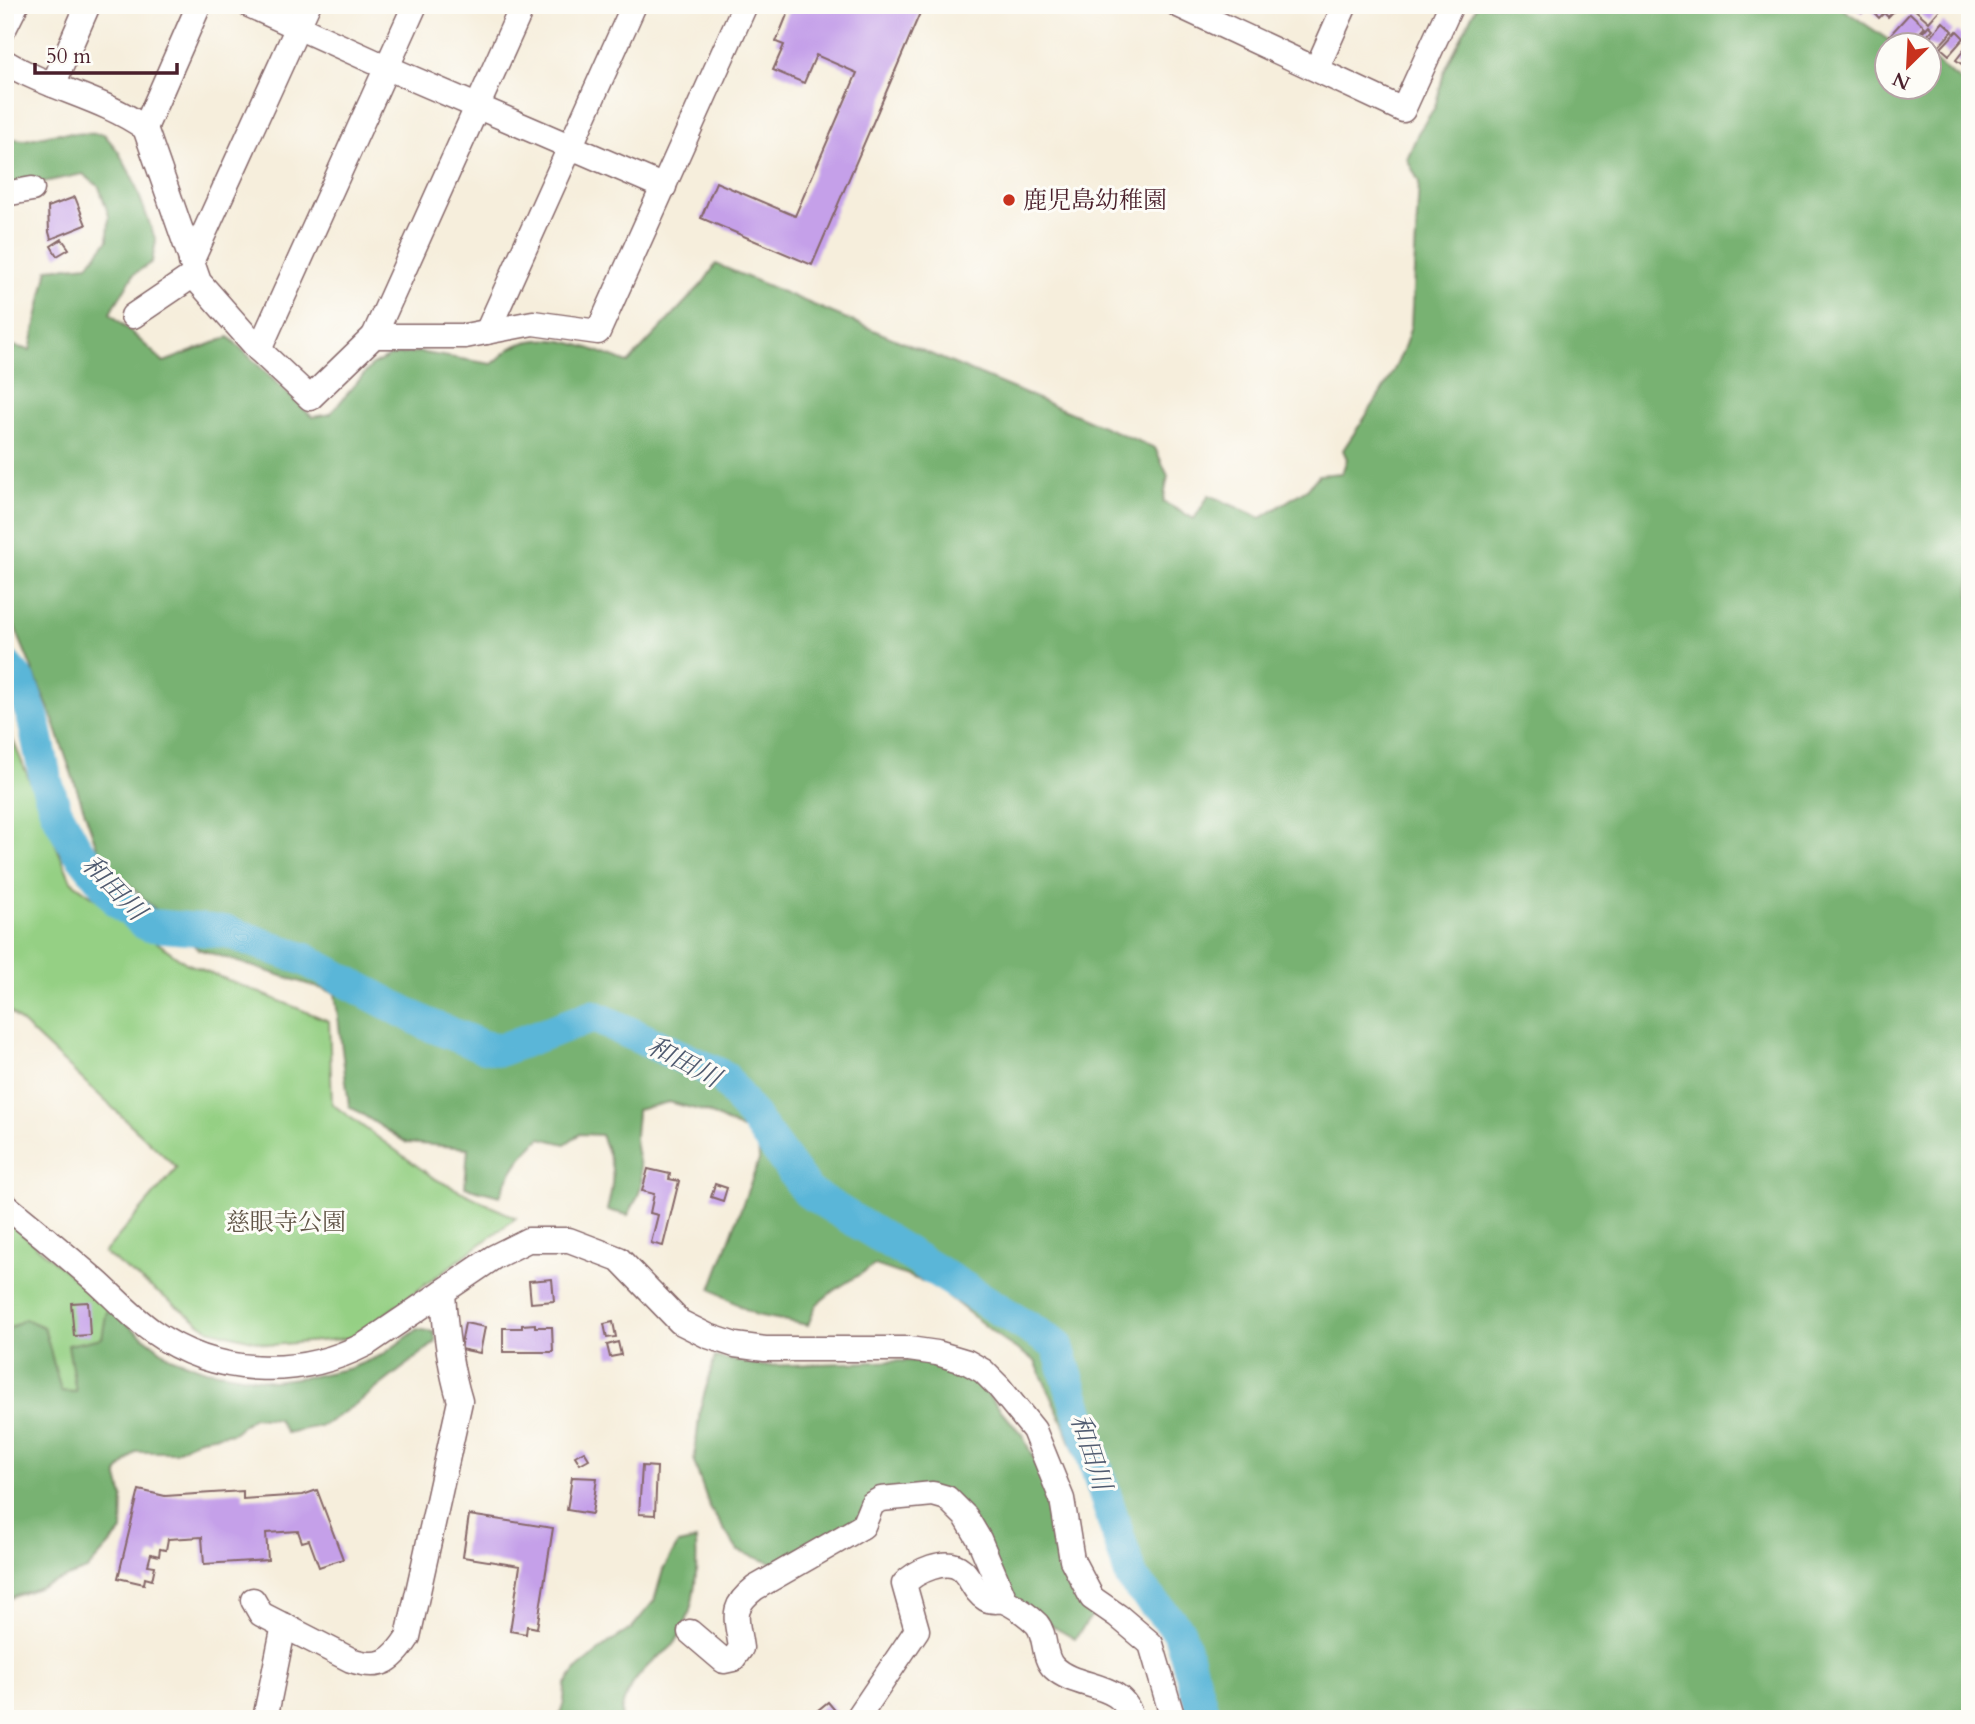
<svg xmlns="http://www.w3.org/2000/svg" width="1975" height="1724" font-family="Cardo,'Noto Serif JP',serif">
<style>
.green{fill:#95d084;stroke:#707858;stroke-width:2}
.forest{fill:#78b272;stroke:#61684e;stroke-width:2}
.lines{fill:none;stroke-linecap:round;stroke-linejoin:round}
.river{stroke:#5ab6d8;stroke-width:33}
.building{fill:#c5a0e9}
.minor-casing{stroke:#866769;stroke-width:27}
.minor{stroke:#fff;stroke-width:24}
.poi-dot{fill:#c8321e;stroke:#fdfcf7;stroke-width:2.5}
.labels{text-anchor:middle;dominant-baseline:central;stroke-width:6;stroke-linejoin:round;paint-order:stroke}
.poi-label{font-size:24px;fill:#4a1f2b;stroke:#fdfcf7;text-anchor:start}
.park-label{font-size:24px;fill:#605446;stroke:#fdfcf7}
.water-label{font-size:26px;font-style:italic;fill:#505b70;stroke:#fdfcf7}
</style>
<rect width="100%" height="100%" fill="#fdfcf7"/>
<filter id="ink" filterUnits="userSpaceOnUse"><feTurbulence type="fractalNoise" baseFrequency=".0143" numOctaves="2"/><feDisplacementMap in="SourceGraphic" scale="14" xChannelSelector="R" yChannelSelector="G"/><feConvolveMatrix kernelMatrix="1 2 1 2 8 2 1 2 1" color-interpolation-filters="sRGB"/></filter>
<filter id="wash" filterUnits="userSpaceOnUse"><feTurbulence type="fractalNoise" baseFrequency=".00686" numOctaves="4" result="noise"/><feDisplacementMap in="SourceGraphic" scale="28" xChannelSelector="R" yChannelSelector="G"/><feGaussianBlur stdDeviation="1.57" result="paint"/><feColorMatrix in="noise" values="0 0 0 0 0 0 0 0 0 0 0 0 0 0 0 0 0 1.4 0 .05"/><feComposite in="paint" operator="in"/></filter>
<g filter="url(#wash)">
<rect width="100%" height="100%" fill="#f6eedc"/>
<g class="green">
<path d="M5 721 71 881 186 963 329 1021 332 1104 435 1179 516 1218 353 1338 272 1345 208 1329 104 1253 177 1168 5 1007Z"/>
<path d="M5 1219 151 1345 5 1537Z"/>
</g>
<g class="forest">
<path d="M1477 5H1837L1896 45 1888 46V88H1930V60L1937 63 1970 88V1719H1203L1179 1673 1163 1630 1113 1568 1096 1507 1066 1430 1035 1361 1004 1341 934 1285 875 1265 833 1291 816 1305 808 1325 756 1315 711 1289 759 1160 758 1138 707 1112 669 1102 637 1110C637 1119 635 1129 635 1138 639 1178 651 1176 628 1215L607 1210C616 1176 614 1166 601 1135L580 1134 565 1144 541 1138C521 1154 509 1173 500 1196L465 1187 468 1148 407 1143 349 1106 335 993 198 949 101 859 52 717 14 625 5 623V344L30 350 48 269 88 265 108 240 109 216 99 187 83 174 34 184H5V138L25 140 57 133 104 134 118 151 133 179 156 241 152 262 134 274 110 313 164 362 229 337 312 417 330 414 372 365 390 356 418 352 492 364C499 359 506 351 513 347 551 328 593 350 628 363L703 283 716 264 1155 448 1168 476 1163 502 1194 519 1209 495 1261 518 1308 488 1319 475 1342 473 1347 459 1343 450C1369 410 1400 372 1411 325L1419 182 1407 159 1418 133 1435 107 1444 72Z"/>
<path d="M107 1309 170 1357 206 1370 272 1381 313 1376 351 1368 382 1355 418 1329 434 1332 436 1342 359 1402 324 1425 286 1433 278 1419 253 1417 233 1433 200 1438 175 1452H136L117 1473 123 1497 122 1531 87 1570 5 1600V1331L25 1319 44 1327 61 1391 76 1392 68 1345 102 1338Z"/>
<path d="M715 1357 763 1366 930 1360 967 1375 982 1388 1023 1436 1049 1492 1056 1553 1070 1588 1092 1615 1075 1639 1042 1620 1009 1593 930 1489 863 1517 774 1564 738 1551 710 1508 694 1462 700 1409Z"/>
<path d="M696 1540C698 1574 695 1614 675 1643 670 1650 661 1655 654 1660 637 1676 621 1695 621 1719H558L564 1702 565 1685 576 1670 611 1641 631 1629 654 1601 663 1570 678 1544Z"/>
</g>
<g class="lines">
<path class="river" d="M5 665 20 682 34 721 46 781 56 811 76 848 117 900 147 925 228 932 304 959 427 1024 482 1046 500 1050 593 1016 723 1076 808 1192 1057 1345 1132 1579 1179 1631 1205 1719"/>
</g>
<g id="blocks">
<g class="building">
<path d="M791 5H902L920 13 812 265 701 218 716 182 795 216 857 73 816 55 804 83 773 70 784 45 776 42Z"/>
<path d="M1854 5H1893L1896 9 1888 17 1884 13 1879 18 1869 7 1862 13Z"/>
<path d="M1914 5H1944L1929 22 1912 7Z"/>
<path d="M1910 13 1925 27 1911 42 1907 38 1903 43 1900 40 1897 44 1889 36Z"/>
<path d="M1943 22 1953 31 1937 48 1924 44Z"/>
<path d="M1929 25 1933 29 1920 44 1916 40Z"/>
<path d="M1957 31 1964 38 1949 55 1941 48Z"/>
<path d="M1967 46 1970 48V70L1956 60Z"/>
<path d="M75 197 86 225 51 239 49 232 48 207Z"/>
<path d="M62 239 69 249 57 256 51 246Z"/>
<path d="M648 1169 670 1174 669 1179 679 1181 663 1246 651 1243 658 1215 650 1213 654 1194 642 1191Z"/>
<path d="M715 1184 727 1188 723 1201 711 1197Z"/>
<path d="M552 1279 554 1301 531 1303 529 1281Z"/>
<path d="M88 1302 90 1335 74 1336 71 1303Z"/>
<path d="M613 1322 616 1337 607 1338 604 1324Z"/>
<path d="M465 1323 485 1327 480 1353 460 1349Z"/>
<path d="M535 1324V1327H552L553 1352H503V1328H522V1325Z"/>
<path d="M618 1342 621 1355 610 1357 607 1345Z"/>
<path d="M584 1451 589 1459 580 1464 575 1456Z"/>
<path d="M642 1466 657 1467 655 1515 639 1514Z"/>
<path d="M572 1477 597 1478 592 1514 567 1510Z"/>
<path d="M139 1490 165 1496 243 1491V1499L303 1495 317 1490 343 1559 319 1567 309 1540 302 1542 298 1531 266 1533 268 1560 204 1564 202 1537 168 1539 166 1550 160 1549 159 1556 151 1554 148 1565 155 1566 152 1580 145 1578 144 1584 118 1578Z"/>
<path d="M469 1515 553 1528 537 1628 527 1626 526 1634 510 1631 520 1566 463 1557Z"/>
<path d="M828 1702 838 1714 833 1719H807Z"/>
</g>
</g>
</g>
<g filter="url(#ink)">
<use href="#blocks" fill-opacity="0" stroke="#866769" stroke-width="2"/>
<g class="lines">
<defs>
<g id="minor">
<path d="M249 5 388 68 664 187"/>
<path d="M1178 5 1403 110 1451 5"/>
<path d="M5 27 16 5"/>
<path d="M5 62C49 89 103 98 145 128L199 282 259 350 310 398 374 336H465L533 323 598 332 745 5"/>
<path d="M1317 68 1345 5"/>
<path d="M53 85 88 5"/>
<path d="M145 128 199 5"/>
<path d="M5 194 32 189"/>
<path d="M191 262 308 5"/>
<path d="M133 316 195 274"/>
<path d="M487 332 634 5"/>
<path d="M374 336 523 5"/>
<path d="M259 350 415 5"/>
<path d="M5 1205C36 1230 66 1255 96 1281 114 1297 132 1317 152 1331 215 1376 298 1379 366 1344L494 1257 528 1240H569L619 1259 680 1322 708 1336 735 1345 765 1349H909L937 1353 967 1362 983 1371 999 1387 1034 1430 1062 1499 1072 1560 1092 1598 1118 1616 1151 1644 1173 1719"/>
<path d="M253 1600 261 1614 351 1660C380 1670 392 1662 408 1637L460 1401C449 1365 445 1330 443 1292"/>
<path d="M690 1632 724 1661 733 1659 741 1648C737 1618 729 1608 755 1588L863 1526 872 1504 881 1499 933 1494 947 1498 966 1517 979 1539 1005 1600"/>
<path d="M265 1719 284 1625"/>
<path d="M857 1719 917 1630 904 1584C915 1572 947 1556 962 1570 971 1578 974 1592 986 1599 993 1603 1000 1599 1006 1602 1016 1606 1030 1617 1037 1624 1047 1636 1042 1657 1054 1668 1077 1690 1125 1681 1131 1719"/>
</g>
</defs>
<use href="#minor" class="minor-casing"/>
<use href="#minor" class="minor"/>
</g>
</g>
<circle class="poi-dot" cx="1009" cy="200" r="7"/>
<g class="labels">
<g class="poi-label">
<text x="1023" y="200">鹿児島幼稚園</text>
</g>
<g class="park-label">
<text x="286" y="1222">慈眼寺公園</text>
</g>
<g class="water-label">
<text transform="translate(114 888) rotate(46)">和田川</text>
<text transform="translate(684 1062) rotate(28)">和田川</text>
<text transform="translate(1091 1452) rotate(72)">和田川</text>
</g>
</g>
<rect width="1975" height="1724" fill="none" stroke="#fdfcf7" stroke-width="28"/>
<g transform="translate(1908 66) rotate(204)"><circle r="33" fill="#fdfcf7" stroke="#b5a4a5" stroke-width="2"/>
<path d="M0-5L12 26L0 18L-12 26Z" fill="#c8321e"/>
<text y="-10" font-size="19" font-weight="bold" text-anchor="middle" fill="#4a1f2b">N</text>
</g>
<path d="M35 63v10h142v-10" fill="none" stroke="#4a1f2b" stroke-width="3.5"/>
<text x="46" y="63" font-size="21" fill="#4a1f2b" stroke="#fdfcf7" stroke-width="5" paint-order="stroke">50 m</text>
</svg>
